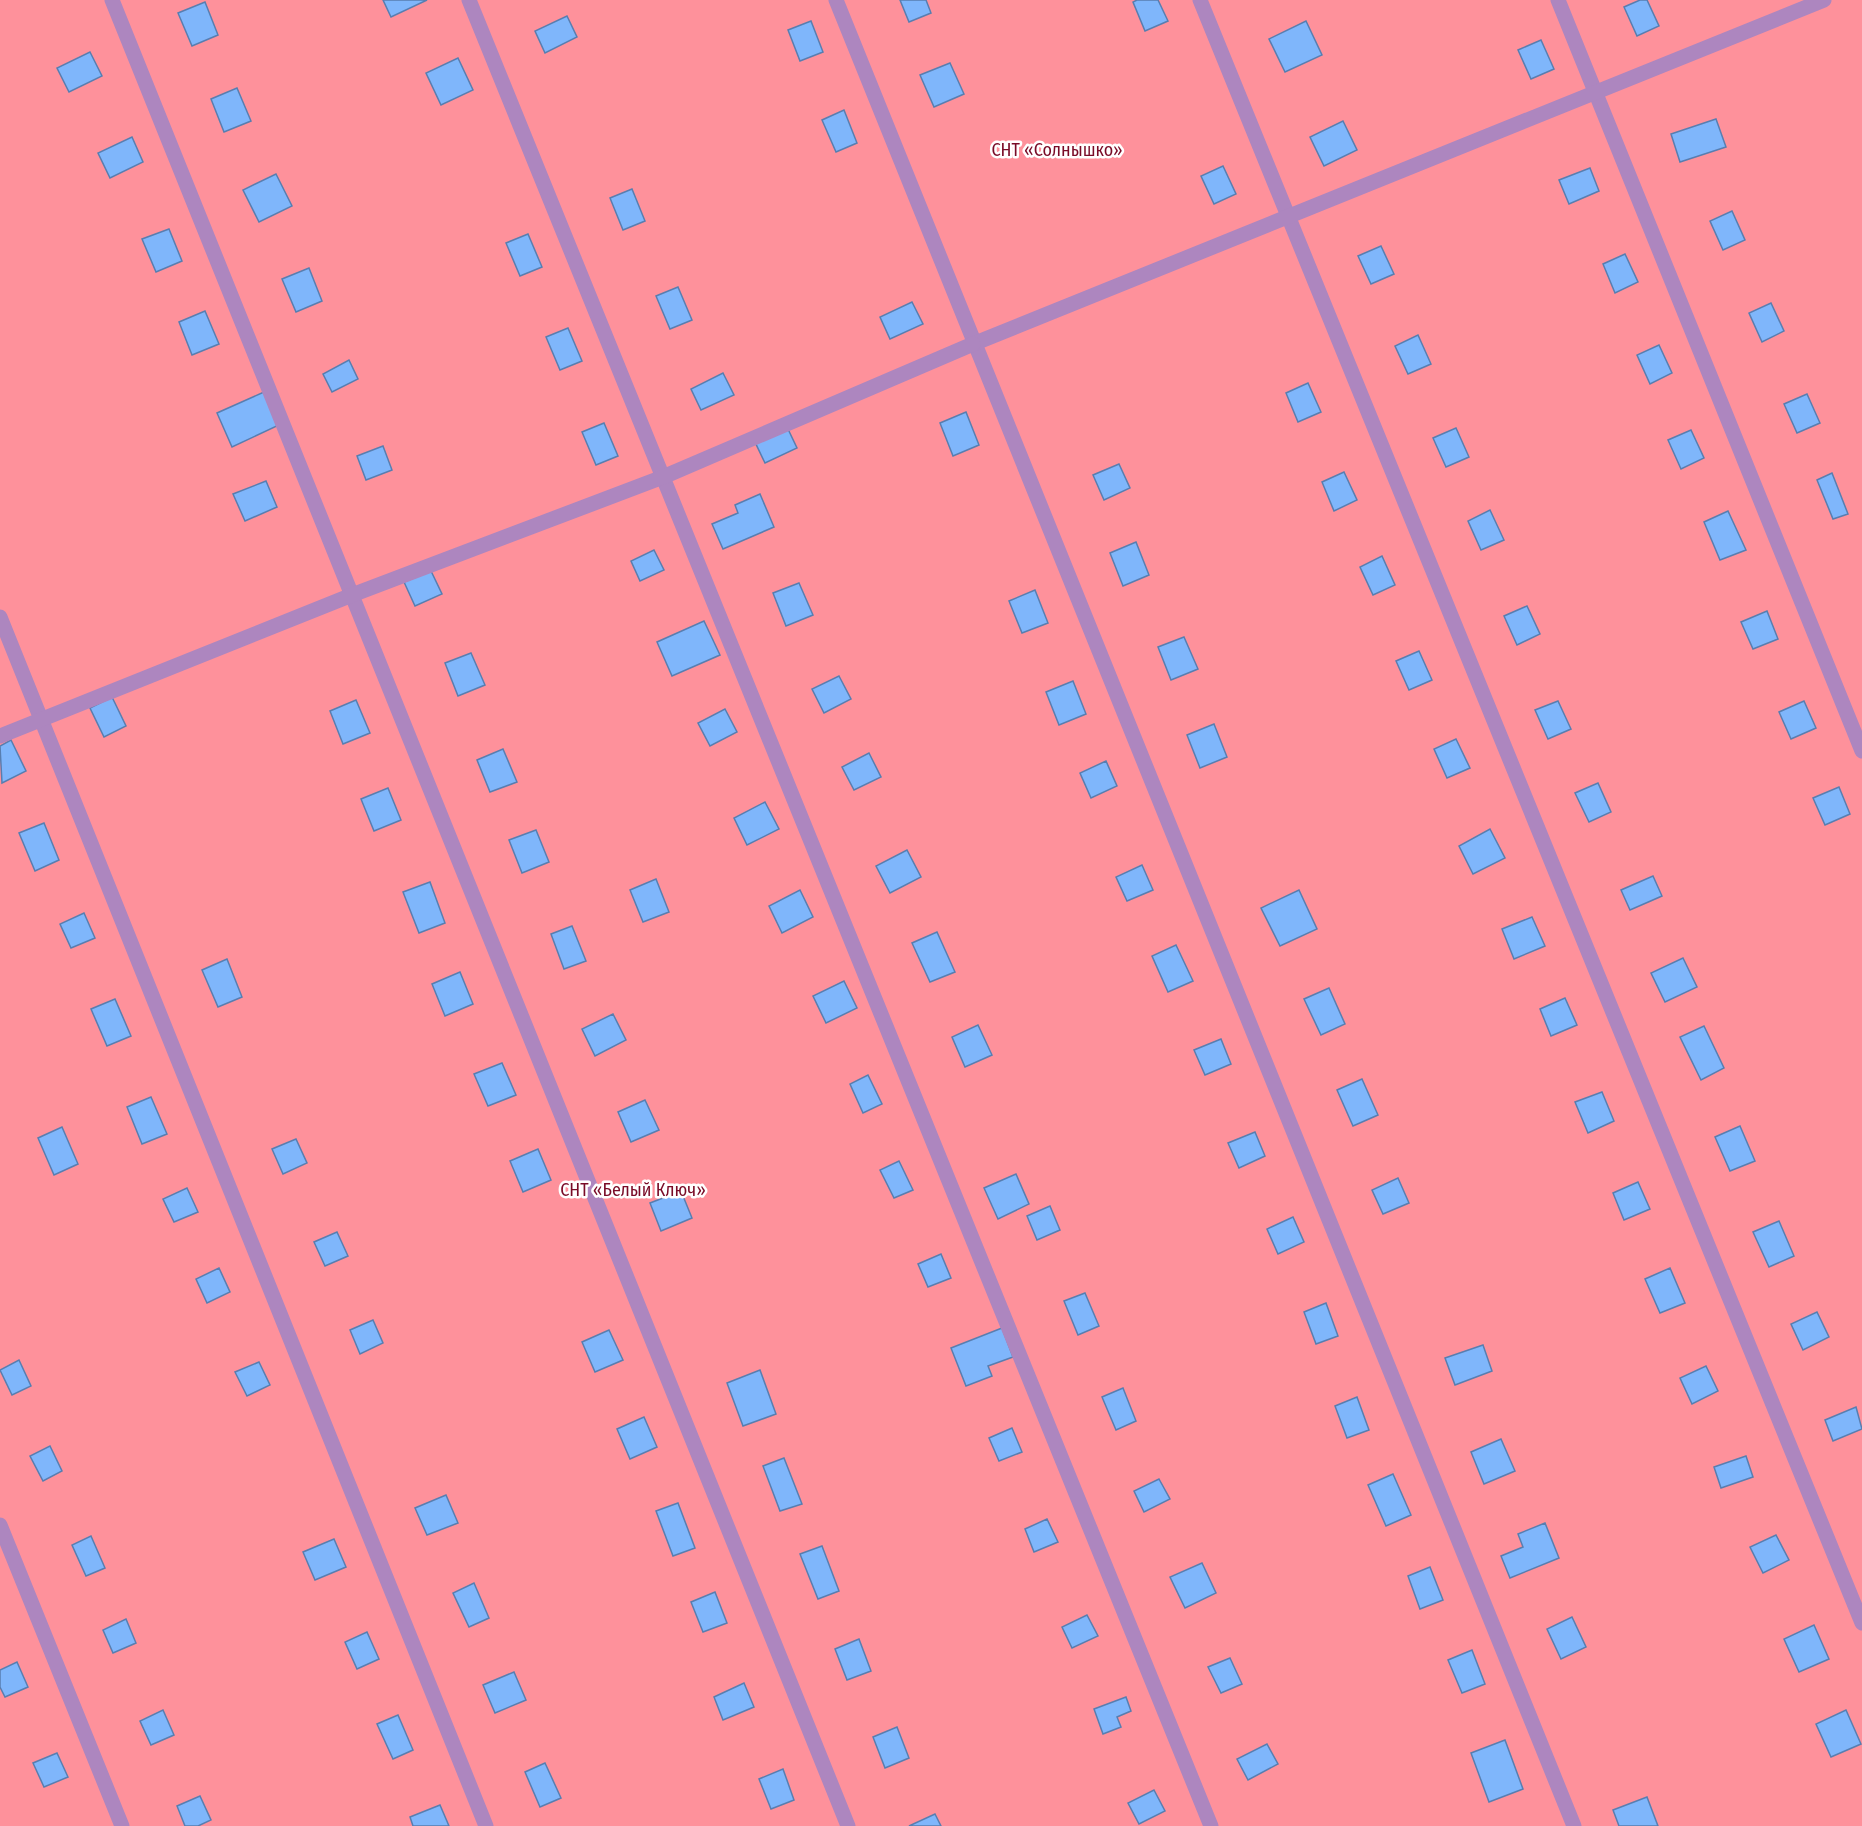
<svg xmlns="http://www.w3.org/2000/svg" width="1862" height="1826" font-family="'Fira Sans Condensed',sans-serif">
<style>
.green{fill:#fe919b}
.building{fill:#7fb6fb;stroke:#587eb0;stroke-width:1.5}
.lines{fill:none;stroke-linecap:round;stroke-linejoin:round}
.service{stroke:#ad86bf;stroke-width:15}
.minor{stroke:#ad86bf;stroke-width:15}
.labels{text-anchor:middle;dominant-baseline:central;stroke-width:5;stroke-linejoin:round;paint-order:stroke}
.park-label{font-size:18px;fill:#790b27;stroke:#fff}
</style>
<rect width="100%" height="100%" fill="#e0e9f4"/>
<rect class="green" x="0" y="0" width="1862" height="1826"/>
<g class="building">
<path d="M383 0H427L391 17Z"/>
<path d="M900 0H926L931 13 909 22Z"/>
<path d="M1137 0H1158L1168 21 1145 31 1133 2Z"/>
<path d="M1640 0H1647L1659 26 1637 36 1624 7Z"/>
<path d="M205 2 218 35 192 46 178 13Z"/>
<path d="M567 16 577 37 545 53 535 31Z"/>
<path d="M811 21 823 52 800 61 788 30Z"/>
<path d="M1306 21 1322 55 1285 72 1269 39Z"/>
<path d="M1541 40 1554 69 1531 79 1518 50Z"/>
<path d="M90 52 102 76 69 92 57 68Z"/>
<path d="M458 58 473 90 441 105 426 73Z"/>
<path d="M950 63 964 94 934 107 920 75Z"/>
<path d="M237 88 251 121 224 132 211 99Z"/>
<path d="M844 110 857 143 836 152 822 120Z"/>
<path d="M1716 119 1726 147 1680 162 1671 134Z"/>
<path d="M1343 121 1357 150 1324 166 1310 137Z"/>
<path d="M132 137 143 162 110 178 98 153Z"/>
<path d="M1223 166 1236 194 1214 204 1201 176Z"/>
<path d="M1590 168 1599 191 1569 204 1559 180Z"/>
<path d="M276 174 292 206 259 222 243 190Z"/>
<path d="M632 189 645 221 623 230 610 198Z"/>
<path d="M1732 211 1745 240 1723 250 1710 221Z"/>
<path d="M169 229 182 261 156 272 142 239Z"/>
<path d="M528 234 542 267 520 276 506 243Z"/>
<path d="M1381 246 1394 274 1371 284 1358 256Z"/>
<path d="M1625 254 1638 282 1615 293 1603 264Z"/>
<path d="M309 268 322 301 296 312 282 279Z"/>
<path d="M678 287 692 320 670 329 656 296Z"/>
<path d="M912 302 923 324 890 339 880 317Z"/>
<path d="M1771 303 1784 331 1762 342 1749 313Z"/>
<path d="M205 311 219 344 192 355 179 322Z"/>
<path d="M568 328 582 361 560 370 546 337Z"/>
<path d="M1418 335 1431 364 1408 374 1395 346Z"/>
<path d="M1659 345 1672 373 1650 384 1637 355Z"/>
<path d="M349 360 358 379 332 392 323 374Z"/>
<path d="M723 373 734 395 701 410 691 389Z"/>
<path d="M1308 383 1321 412 1298 422 1286 393Z"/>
<path d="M264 392 279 425 232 447 217 413Z"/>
<path d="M1807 394 1820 423 1797 433 1784 404Z"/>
<path d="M966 412 979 445 953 456 940 423Z"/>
<path d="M604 423 618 456 596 465 582 432Z"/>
<path d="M787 427 797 448 765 463 755 442Z"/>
<path d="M1456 428 1469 457 1446 467 1433 438Z"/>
<path d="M1691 430 1704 458 1681 469 1668 440Z"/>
<path d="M383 446 392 470 366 480 357 456Z"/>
<path d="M1119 464 1130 488 1104 500 1093 475Z"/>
<path d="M1344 472 1357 500 1334 511 1322 482Z"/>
<path d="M1832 473 1848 514 1833 519 1817 480Z"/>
<path d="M266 481 277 507 245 521 233 494Z"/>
<path d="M760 494 774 527 723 549 712 524 738 513 735 505Z"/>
<path d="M1490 510 1504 540 1481 550 1468 521Z"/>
<path d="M1728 511 1746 550 1720 560 1704 522Z"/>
<path d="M1136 542 1149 575 1123 586 1110 553Z"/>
<path d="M654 550 664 570 640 581 631 561Z"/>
<path d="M1382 556 1395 585 1373 595 1360 567Z"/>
<path d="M431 571 442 594 415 606 404 582Z"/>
<path d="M799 583 813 615 786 626 773 593Z"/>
<path d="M1035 590 1048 623 1022 633 1009 601Z"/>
<path d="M1527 606 1540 634 1517 645 1504 616Z"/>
<path d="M1767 611 1778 639 1753 649 1741 622Z"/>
<path d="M704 621 720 655 672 676 657 642Z"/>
<path d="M1184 637 1198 669 1171 680 1158 647Z"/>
<path d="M1419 651 1432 680 1409 690 1396 661Z"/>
<path d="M471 653 485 685 458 696 445 663Z"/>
<path d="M839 676 851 699 824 713 812 689Z"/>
<path d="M1073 681 1086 714 1059 725 1046 692Z"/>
<path d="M112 697 126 726 104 737 90 708Z"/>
<path d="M356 700 370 733 343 744 330 711Z"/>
<path d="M1558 701 1571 729 1548 739 1535 710Z"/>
<path d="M1804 701 1816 728 1791 739 1779 712Z"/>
<path d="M725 709 737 732 710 746 698 723Z"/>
<path d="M1214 724 1227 757 1200 768 1187 735Z"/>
<path d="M1456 739 1470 768 1447 778 1434 749Z"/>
<path d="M11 740 26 771 2 783 0 746Z"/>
<path d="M503 749 517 782 490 792 477 760Z"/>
<path d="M869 753 881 777 854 790 842 767Z"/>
<path d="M1106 761 1117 786 1091 798 1080 773Z"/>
<path d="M1598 783 1611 812 1589 822 1575 793Z"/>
<path d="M1839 787 1850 814 1825 825 1813 798Z"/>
<path d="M388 788 401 820 374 831 361 799Z"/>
<path d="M765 802 779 829 747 845 734 818Z"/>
<path d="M44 823 59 860 35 871 19 833Z"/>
<path d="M1490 829 1505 858 1473 874 1459 846Z"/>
<path d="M536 830 549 862 522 873 509 840Z"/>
<path d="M907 850 921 877 890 893 876 866Z"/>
<path d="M1142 865 1153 890 1127 901 1116 877Z"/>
<path d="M1653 876 1662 896 1630 910 1621 890Z"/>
<path d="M656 879 669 912 643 922 630 890Z"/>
<path d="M430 882 445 923 419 933 403 892Z"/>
<path d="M800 890 813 917 782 933 769 906Z"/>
<path d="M1299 890 1317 929 1280 946 1261 908Z"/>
<path d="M84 913 95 938 71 948 60 924Z"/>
<path d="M1532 917 1545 946 1514 959 1502 929Z"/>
<path d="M572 926 586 961 564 969 551 934Z"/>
<path d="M937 932 955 972 930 982 912 943Z"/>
<path d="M1176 945 1193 981 1168 992 1152 956Z"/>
<path d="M1683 958 1697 987 1665 1002 1651 973Z"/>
<path d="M227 959 242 997 218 1007 202 970Z"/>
<path d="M460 972 473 1004 445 1016 432 984Z"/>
<path d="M844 981 857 1008 826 1023 813 996Z"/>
<path d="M1329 988 1345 1024 1321 1035 1304 999Z"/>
<path d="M1565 998 1577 1025 1551 1036 1540 1009Z"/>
<path d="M115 999 131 1036 107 1046 91 1009Z"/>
<path d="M613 1014 626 1040 595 1056 582 1029Z"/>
<path d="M978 1025 992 1055 965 1067 952 1037Z"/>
<path d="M1704 1026 1724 1068 1701 1080 1680 1037Z"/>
<path d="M1221 1039 1231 1064 1205 1075 1194 1050Z"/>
<path d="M502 1063 516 1095 488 1106 474 1074Z"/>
<path d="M868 1075 882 1104 863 1113 850 1084Z"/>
<path d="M1362 1079 1378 1115 1353 1126 1337 1090Z"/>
<path d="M1602 1092 1614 1121 1588 1133 1575 1102Z"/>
<path d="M151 1097 167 1134 142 1144 127 1107Z"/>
<path d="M645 1100 659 1130 631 1142 618 1112Z"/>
<path d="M1740 1126 1755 1161 1730 1171 1715 1137Z"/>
<path d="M62 1127 78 1164 54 1175 38 1138Z"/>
<path d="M1255 1132 1265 1156 1239 1168 1228 1143Z"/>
<path d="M296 1139 307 1163 283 1174 272 1149Z"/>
<path d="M538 1149 551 1180 523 1192 510 1161Z"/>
<path d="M899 1161 913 1190 894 1198 880 1170Z"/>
<path d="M1016 1174 1029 1204 998 1219 984 1188Z"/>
<path d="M1398 1178 1409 1203 1383 1214 1372 1190Z"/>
<path d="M1638 1182 1650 1209 1624 1220 1613 1193Z"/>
<path d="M187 1188 198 1212 174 1222 163 1199Z"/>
<path d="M681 1191 692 1218 661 1231 650 1203Z"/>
<path d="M1050 1206 1060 1230 1037 1240 1027 1216Z"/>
<path d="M1293 1217 1304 1242 1278 1254 1267 1229Z"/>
<path d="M1779 1221 1794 1256 1769 1267 1753 1232Z"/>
<path d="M337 1232 348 1256 325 1266 314 1242Z"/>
<path d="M941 1254 951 1278 928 1287 918 1264Z"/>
<path d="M219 1268 230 1292 207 1303 196 1279Z"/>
<path d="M1670 1268 1685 1303 1660 1313 1645 1279Z"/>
<path d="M1085 1293 1099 1326 1078 1335 1064 1301Z"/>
<path d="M1326 1303 1338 1336 1316 1344 1304 1312Z"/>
<path d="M1817 1312 1829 1337 1803 1350 1791 1324Z"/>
<path d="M373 1320 383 1343 360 1354 350 1330Z"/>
<path d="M1002 1328 1013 1357 988 1366 992 1376 966 1386 951 1348Z"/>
<path d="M609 1330 623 1360 595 1372 582 1342Z"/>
<path d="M1483 1345 1492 1371 1455 1385 1445 1358Z"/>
<path d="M19 1360 31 1386 12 1395 0 1370Z"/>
<path d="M259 1362 270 1385 247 1396 235 1372Z"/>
<path d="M1706 1366 1718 1391 1692 1404 1680 1378Z"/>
<path d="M760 1370 776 1414 743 1426 727 1383Z"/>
<path d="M1123 1388 1136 1421 1116 1430 1102 1397Z"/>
<path d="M1357 1397 1369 1430 1347 1438 1335 1406Z"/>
<path d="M1856 1407 1862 1429 1833 1441 1825 1420Z"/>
<path d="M644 1417 657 1447 630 1459 617 1429Z"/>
<path d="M1012 1428 1022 1452 999 1461 989 1438Z"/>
<path d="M1501 1439 1515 1471 1484 1484 1471 1452Z"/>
<path d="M50 1446 62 1471 43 1481 30 1456Z"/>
<path d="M1746 1456 1753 1477 1721 1488 1714 1467Z"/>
<path d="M784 1458 802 1504 780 1511 763 1466Z"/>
<path d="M1393 1474 1411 1515 1386 1526 1368 1485Z"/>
<path d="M1159 1479 1170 1499 1144 1512 1134 1491Z"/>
<path d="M446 1495 458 1523 427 1535 415 1508Z"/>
<path d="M678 1503 695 1548 673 1556 656 1511Z"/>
<path d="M1047 1519 1058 1542 1034 1552 1025 1529Z"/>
<path d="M1545 1523 1559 1558 1510 1578 1501 1556 1523 1547 1518 1534Z"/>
<path d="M1776 1535 1789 1560 1763 1573 1750 1547Z"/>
<path d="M91 1536 105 1568 86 1576 72 1545Z"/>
<path d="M334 1539 346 1567 315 1580 303 1552Z"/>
<path d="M822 1546 839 1591 818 1599 800 1554Z"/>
<path d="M1202 1563 1216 1593 1185 1608 1170 1577Z"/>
<path d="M1430 1567 1443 1600 1420 1609 1408 1576Z"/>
<path d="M474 1583 489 1618 469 1627 453 1593Z"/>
<path d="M715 1592 727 1623 703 1632 691 1602Z"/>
<path d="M1087 1615 1098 1636 1072 1648 1062 1627Z"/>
<path d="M1572 1617 1586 1647 1561 1659 1547 1629Z"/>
<path d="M126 1619 136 1643 113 1653 103 1630Z"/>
<path d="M1814 1625 1829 1659 1799 1672 1784 1639Z"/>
<path d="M367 1632 379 1659 357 1669 345 1642Z"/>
<path d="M859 1639 871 1671 847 1680 835 1649Z"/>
<path d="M1472 1650 1485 1684 1462 1693 1448 1660Z"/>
<path d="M1230 1658 1242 1684 1221 1693 1208 1667Z"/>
<path d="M17 1662 28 1687 5 1697 0 1687V1670Z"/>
<path d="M514 1672 526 1700 495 1713 483 1685Z"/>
<path d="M744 1683 754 1707 723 1720 714 1697Z"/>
<path d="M1126 1697 1131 1711 1117 1717 1121 1727 1103 1734 1094 1709Z"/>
<path d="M163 1710 174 1735 151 1745 140 1721Z"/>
<path d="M1846 1710 1861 1744 1831 1757 1816 1724Z"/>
<path d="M398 1715 413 1750 393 1759 377 1724Z"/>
<path d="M897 1727 909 1758 885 1768 873 1737Z"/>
<path d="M1505 1740 1523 1789 1489 1802 1471 1753Z"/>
<path d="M1267 1744 1278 1764 1248 1780 1237 1759Z"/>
<path d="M57 1753 68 1777 44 1787 33 1763Z"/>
<path d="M545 1763 561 1798 540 1807 525 1772Z"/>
<path d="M783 1769 794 1800 771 1809 759 1779Z"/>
<path d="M1154 1790 1165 1811 1139 1824 1128 1803Z"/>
<path d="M200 1796 211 1820 198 1826H185L177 1806Z"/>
<path d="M1647 1797 1658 1826H1619L1613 1810Z"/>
<path d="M440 1805 449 1826H413L410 1817Z"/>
<path d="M935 1814 941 1826H909Z"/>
</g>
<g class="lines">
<g class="service">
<path d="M469 0 1211 1826"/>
<path d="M836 0 1574 1826"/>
<path d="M1200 0 1862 1623"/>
<path d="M1558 0 1862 751"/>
<path d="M973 344 1824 0"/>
<path d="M0 617 486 1826"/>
<path d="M0 1525 122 1826"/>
</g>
<g class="minor">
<path d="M112 0 848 1826"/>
<path d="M0 736 352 595 663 477 973 344"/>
</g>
</g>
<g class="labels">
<g class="park-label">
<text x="1057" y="150">СНТ «Солнышко»</text>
<text x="633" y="1190">СНТ «Белый Ключ»</text>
</g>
</g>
</svg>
